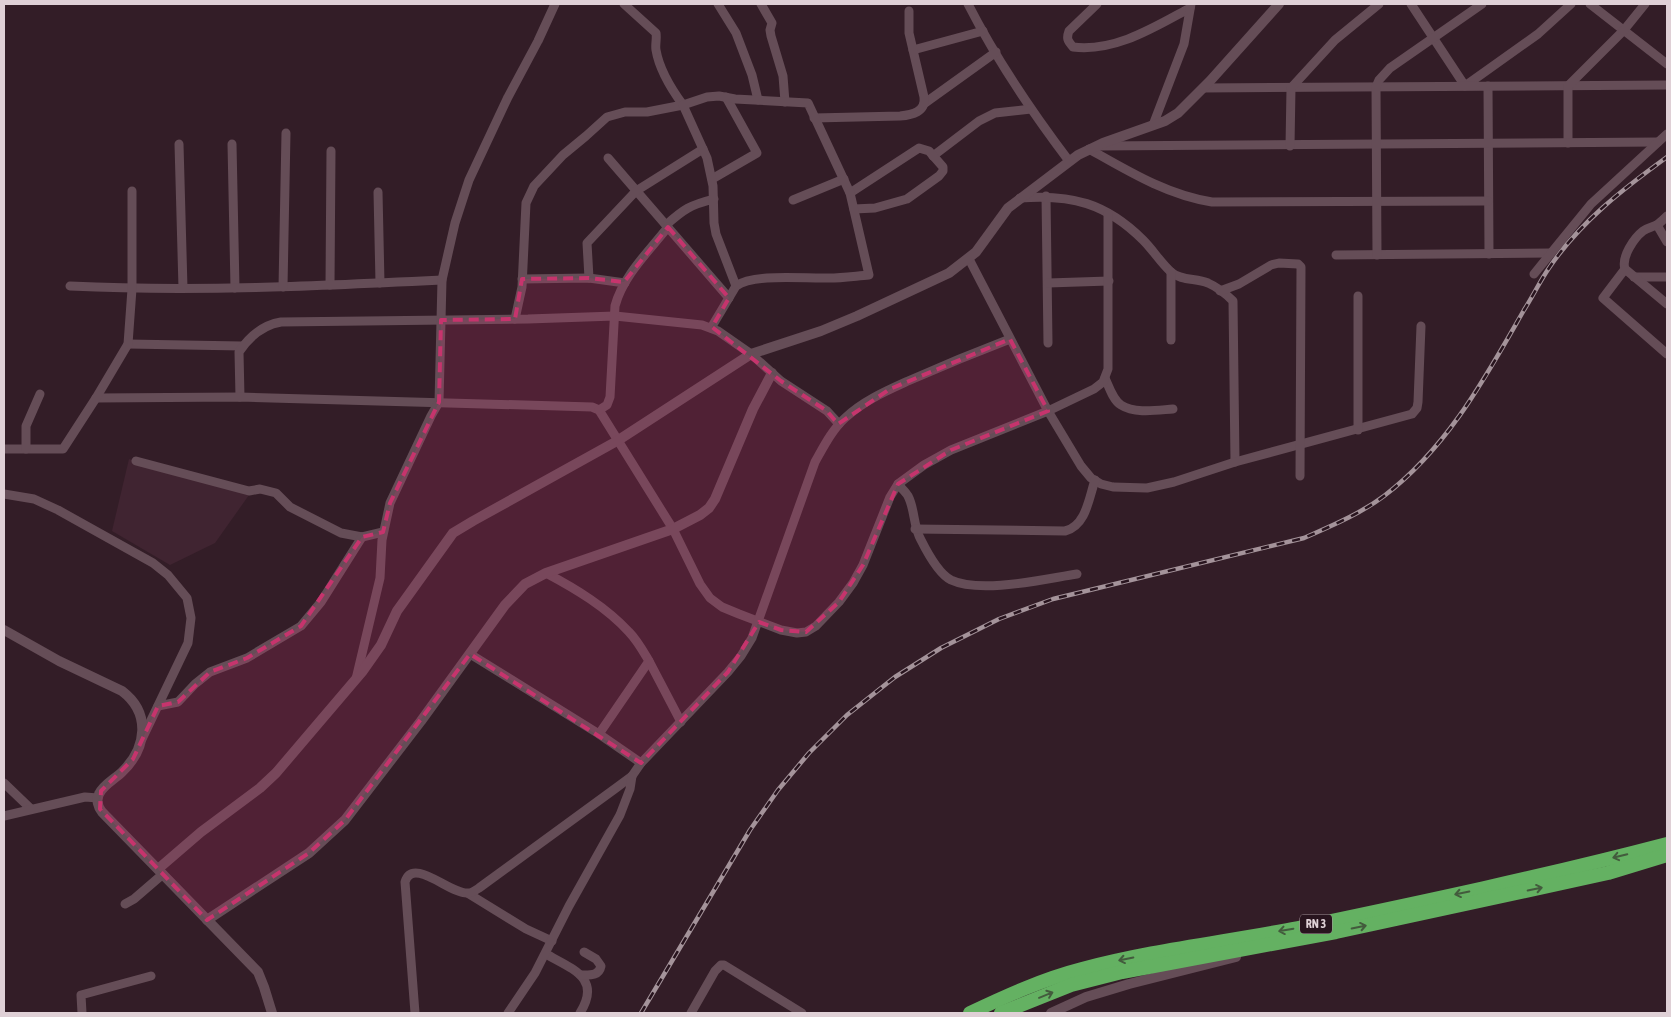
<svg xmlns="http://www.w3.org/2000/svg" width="1671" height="1017" font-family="'Asap Condensed',sans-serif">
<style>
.built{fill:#402431}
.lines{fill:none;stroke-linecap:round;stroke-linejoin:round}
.minor{stroke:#654d57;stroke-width:9}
.tertiary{stroke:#654d57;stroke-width:10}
.trunk{stroke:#64b162;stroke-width:14}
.rail-casing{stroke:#a4939a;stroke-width:4.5}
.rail{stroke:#28141e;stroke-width:2.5;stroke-dasharray:8;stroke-linecap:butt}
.oneway{stroke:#435b3d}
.marked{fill:#c6346d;fill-opacity:0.2;stroke:#c6346d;stroke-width:4;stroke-dasharray:10 6;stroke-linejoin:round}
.labels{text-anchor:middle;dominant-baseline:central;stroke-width:5;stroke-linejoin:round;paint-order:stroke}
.shield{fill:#28141e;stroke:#a8989f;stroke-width:1}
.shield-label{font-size:12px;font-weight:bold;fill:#dfd0d6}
</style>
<rect width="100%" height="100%" fill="#331d27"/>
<path class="built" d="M129 459 249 495 215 543 170 565 112 531Z"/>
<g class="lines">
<g class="minor">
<path d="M718 4 736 33 752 75 758 100"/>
<path d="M761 4 772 23 770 30 771 36 783 76 785 102"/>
<path d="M968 4C996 59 1032 112 1069 161"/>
<path d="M1097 4 1069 31C1066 39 1068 41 1073 47 1115 52 1153 28 1190 8"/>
<path d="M1411 4 1465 86 1538 34 1571 4"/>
<path d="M1590 4 1667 64"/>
<path d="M913 50 983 31"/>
<path d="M1488 86 1489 254"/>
<path d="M1203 88 1667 85"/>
<path d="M925 103 996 52"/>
<path d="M814 118 900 116C912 115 926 112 924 97L909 33V11"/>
<path d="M1153 125 1184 44 1191 4"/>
<path d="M1568 143V86L1624 30 1645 4"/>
<path d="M179 144 183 288"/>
<path d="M232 144 235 288"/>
<path d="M1098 146 1658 142"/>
<path d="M1290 146 1291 88 1335 40 1379 4"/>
<path d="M1089 149C1128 171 1167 195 1212 202L1488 201"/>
<path d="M933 156 979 121 995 113 1031 109"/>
<path d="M608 158 729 298"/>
<path d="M712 179 757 153 726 97"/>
<path d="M378 192 380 283"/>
<path d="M850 193 919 148 929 151 943 167V171L939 176 907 199 875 208 854 209"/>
<path d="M1046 196 1048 343"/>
<path d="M1020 198C1071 194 1106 203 1143 240 1153 250 1161 263 1171 272 1181 281 1196 278 1208 283 1217 287 1226 294 1233 301L1235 462"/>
<path d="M793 200 844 179"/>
<path d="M666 225C684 209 690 205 714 199"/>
<path d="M1657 225 1667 242"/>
<path d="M1336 255 1550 253"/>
<path d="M1377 255 1376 87 1379 80 1390 68 1482 4"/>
<path d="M969 259 1048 411 1081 466 1091 478 1101 484 1113 487 1147 488 1174 482 1235 462 1412 414 1417 408 1418 402 1421 326"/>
<path d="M1625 269C1621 257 1634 238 1643 231 1648 227 1654 227 1658 224 1661 222 1664 219 1667 216"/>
<path d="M1171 272V340"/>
<path d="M1534 274 1591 204 1667 134"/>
<path d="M1634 277H1667"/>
<path d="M589 278 587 243 636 191 703 149"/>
<path d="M522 279 589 278 625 283"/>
<path d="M1048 283 1109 281"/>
<path d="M330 285 331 151"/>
<path d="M70 286C194 292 318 286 442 280"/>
<path d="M283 287 286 133"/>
<path d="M1220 291 1239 284 1271 265 1279 263 1298 264 1301 267 1300 476"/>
<path d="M1358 296V430"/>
<path d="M1667 304 1625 269 1603 298 1667 354"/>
<path d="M515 319 522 287 526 203 534 186 563 155 586 136 607 117 625 112H647L683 105C672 90 659 68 656 50 655 45 657 39 656 33L624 4"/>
<path d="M711 328 736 286C754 273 806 279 829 278 842 278 856 276 869 275L850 193 808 103 735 99 719 96 707 97 683 105 707 158 713 186 714 223 716 234 736 286"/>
<path d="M128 344 242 346"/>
<path d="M1105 378C1109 387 1113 400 1121 405 1135 414 1158 410 1173 409"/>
<path d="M240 397 239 352C249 337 263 325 281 322L528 319 615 316 702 325 718 331 751 354 781 381 827 411 839 424"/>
<path d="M96 398 240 397 592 407 599 410 673 529 700 584 710 598 722 607 739 614 781 630 797 633 806 632 816 626 839 602 853 583 863 565 890 497 898 484 924 465 951 450 1048 411 1094 389 1103 382 1108 369V214"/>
<path d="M599 410 607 405 610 397 615 306C623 276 649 251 668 227"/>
<path d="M4 449H63L96 398 128 344 132 289V191"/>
<path d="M26 449V426L40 394"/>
<path d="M136 461 249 491 260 489 276 493 290 507 341 533 362 537 383 532"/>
<path d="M898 484C901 488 906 492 908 496 915 509 913 526 921 540 927 552 939 574 951 580 981 594 1044 579 1077 574"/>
<path d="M4 494 34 499 58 510 153 563 168 575 187 598 191 618 188 643 142 739"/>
<path d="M915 529 1065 531C1086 526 1089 498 1095 480"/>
<path d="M546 573C576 589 606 607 629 632 637 640 643 651 649 661L599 734"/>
<path d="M649 661 681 722"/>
<path d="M356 679 380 578 382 540 390 503 431 416 439 402 442 280 455 223 469 180 508 97 538 41 555 4"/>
<path d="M158 706 178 702 195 684 210 672 247 658 301 626 321 602 362 537"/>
<path d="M641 763 728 672 741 656 752 638 815 462C824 446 832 430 845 418 863 401 886 391 908 381 942 366 976 352 1010 339"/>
<path d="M4 783 31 809"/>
<path d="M4 816 85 797 98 798"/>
<path d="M469 894 526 929 552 941"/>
<path d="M125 904 134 899 163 874"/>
<path d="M546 954C572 969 602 978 580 1013"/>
<path d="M582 975C590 975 599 976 601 966L596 959 584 952"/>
<path d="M82 1013 81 995 151 976"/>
<path d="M415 1013 405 882C413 856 451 895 468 893 472 893 476 890 479 888L616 788 632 776 641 763 599 734 470 654"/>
<path d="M508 1013 535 973 569 906 620 815 630 789 632 776"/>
<path d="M691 1013 715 971 721 965H724L802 1013"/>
</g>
<g class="tertiary">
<path d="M4 630 59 661 122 691C151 713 147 748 122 772 115 779 103 785 99 794 96 800 98 807 102 812L258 972 264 987 272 1013"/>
<path d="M158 869 201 832 260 788 276 773 362 672 381 645 397 611 453 533 473 521 617 441 751 354 821 331 857 316 949 273 976 252 1008 208 1078 155 1103 143 1165 121 1178 113 1210 81 1279 4"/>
<path d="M207 920 309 853 345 820 421 721 505 605 525 584 546 573 673 529 700 515 709 508 715 499 753 409 772 373"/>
<path d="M1051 1013 1086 997 1129 984 1236 957"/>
</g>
<g class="trunk">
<path d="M970 1013C1006 996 1043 979 1082 969 1153 950 1226 942 1298 928 1422 902 1545 876 1667 844"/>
<path d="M1001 1013 1071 985 1122 972 1336 932 1608 873 1667 855"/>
</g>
<defs>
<path id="rail" d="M641 1013 750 830 778 790 809 753 847 715 895 677 941 648 999 619 1053 599 1304 538C1331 526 1360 514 1384 496 1448 447 1485 378 1524 310 1533 296 1540 281 1549 268 1580 222 1623 189 1667 157"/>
</defs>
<use href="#rail" class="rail-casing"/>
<use href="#rail" class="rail"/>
</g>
<defs><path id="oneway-shaft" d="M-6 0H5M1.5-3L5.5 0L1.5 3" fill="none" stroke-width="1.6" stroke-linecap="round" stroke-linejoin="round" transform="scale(1.25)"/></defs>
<g class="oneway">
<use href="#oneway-shaft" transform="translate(1620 856) rotate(166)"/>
<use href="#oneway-shaft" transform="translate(1535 889) rotate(-12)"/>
<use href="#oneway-shaft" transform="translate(1462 893) rotate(168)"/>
<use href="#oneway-shaft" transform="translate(1359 927) rotate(-12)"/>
<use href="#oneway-shaft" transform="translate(1286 930) rotate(170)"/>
<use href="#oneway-shaft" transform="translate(1126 959) rotate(168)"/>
<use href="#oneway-shaft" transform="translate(1046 995) rotate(-22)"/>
</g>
<path class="marked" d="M668 227 729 298 712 327 781 381 827 411 838 424 890 389 1010 339 1048 411 951 450 898 484 863 565 839 602 806 632 781 630 759 622 728 672 641 763 470 654 345 820 309 853 207 920 100 809 101 791 133 759 158 706 178 702 210 672 247 658 301 626 362 537 383 532 390 503 439 402 441 320 515 319 522 279 589 278 624 282Z"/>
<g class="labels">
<rect class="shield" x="1300" y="914.5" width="32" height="19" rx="4"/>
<g class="shield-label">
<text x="1316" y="924">RN 3</text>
</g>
</g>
<rect width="1671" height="1017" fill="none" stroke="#dfd0d6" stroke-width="10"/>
</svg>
